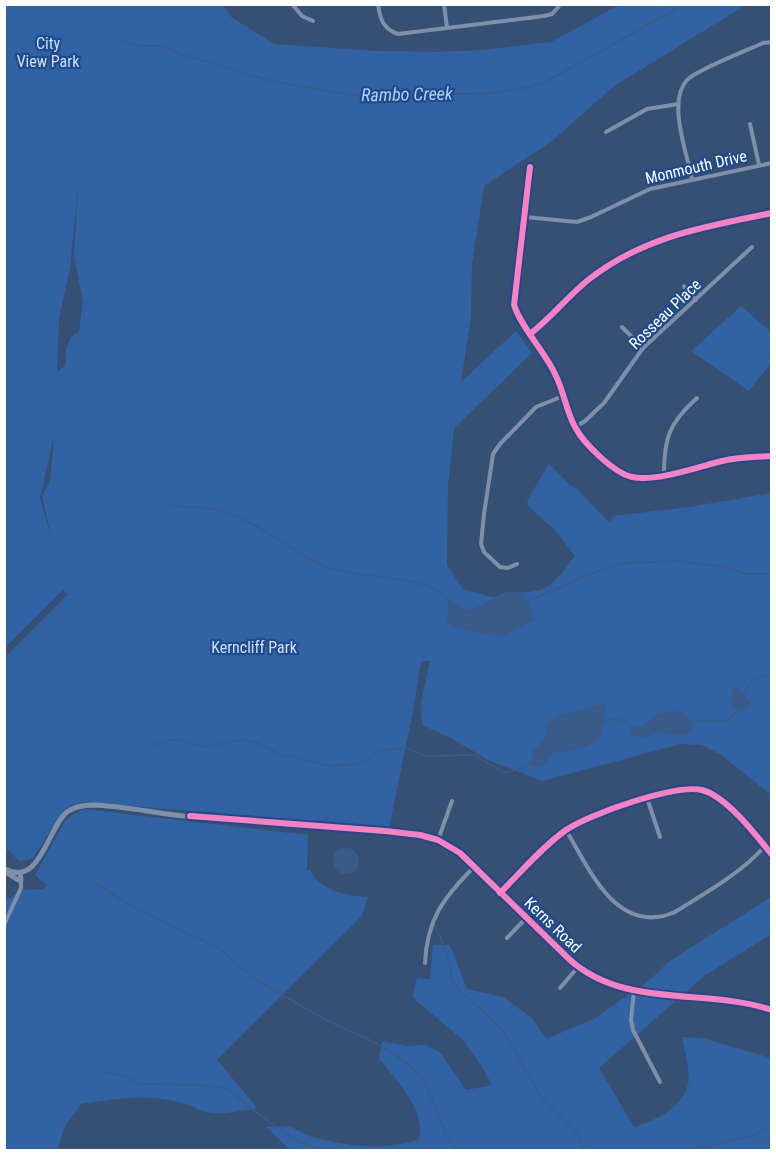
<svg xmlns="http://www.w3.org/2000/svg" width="776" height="1155" font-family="'Roboto Condensed',sans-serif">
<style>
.green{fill:#3162a3;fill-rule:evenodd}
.water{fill:#3a5b8a}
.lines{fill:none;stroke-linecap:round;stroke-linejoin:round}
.stream{stroke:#3a5b8a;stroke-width:1.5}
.minor{stroke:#7d90a7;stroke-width:4}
.tertiary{stroke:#7d90a7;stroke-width:5}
.cycleway-casing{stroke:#1d4b8d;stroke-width:10}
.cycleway{stroke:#ff80c0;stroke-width:6}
.labels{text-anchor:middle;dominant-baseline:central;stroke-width:4.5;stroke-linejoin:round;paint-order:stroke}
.park-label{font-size:16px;fill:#cfe1f9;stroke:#1d4b8d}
.street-label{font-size:16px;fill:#fff;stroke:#1d4b8d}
.water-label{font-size:18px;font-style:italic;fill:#b5d1f4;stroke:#1d4b8d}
</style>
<rect width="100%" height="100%" fill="#365074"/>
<g class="green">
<path d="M5 5H223L231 17 274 44 377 51 436 52 481 50 551 42 619 5H746L614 86 552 141 484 186 472 264 471 316 461 382 516 331 532 353 454 428 448 484 447 565 463 589 493 597 502 596 472 610H463L447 598 449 610 482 611 523 596 519 592C551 594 557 578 575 556L555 530 527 505 528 499 549 464 571 486 577 489 610 523 613 516 689 507 771 493V795L720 754 701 745 681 744 542 781 488 760 453 739 422 725 421 702 430 661H421L413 711 389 828 86 802 72 805 63 811 33 858 19 861 5 847V657L68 594 63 590 5 648ZM78 186 74 256 83 302 79 331C66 338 66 352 65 366L57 372 59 318 70 268ZM54 435 50 482 42 496 52 541 40 498Z"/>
<path d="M741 306 771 332V363L749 391 691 351Z"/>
<path d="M84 809 308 835 307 870H310C322 892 345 895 368 897L362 916 217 1060 257 1108C242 1110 221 1116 206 1112 197 1110 189 1104 179 1102 148 1094 112 1099 81 1104L65 1126 57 1150H5L4 896 11 899 18 890 43 889 47 886 35 875 65 821 74 814Z"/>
<path d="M771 897V934L704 976 599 1068 634 1127C656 1120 682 1109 688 1084 691 1074 684 1049 682 1037L702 1038 771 1058V1150H290L266 1127C274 1127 283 1125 290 1127 299 1130 307 1136 316 1138 354 1147 381 1150 419 1140 427 1111 396 1080 379 1059L382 1041 406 1046 426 1045 440 1052 466 1090 492 1085 481 1065 463 1040 412 997 417 978 430 979 433 945H450L467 989 503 997 533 1019 546 1039 594 1019 652 978 668 962Z"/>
</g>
<g class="water">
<path d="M506 592H519L528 601 535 620 499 637 455 627 445 621 449 610 447 597 462 610H473Z"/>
<path d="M734 688 739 689 750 702V707L738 712 732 706V691Z"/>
<path d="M602 704 607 707C602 716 605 727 601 735 593 750 567 750 553 753L545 764 534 767 532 762 533 751 544 740 548 723 554 717Z"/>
<path d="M674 711 683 712 692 721 693 730 688 735H672L660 731C648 737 643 741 630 734L629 726 641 727 659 714Z"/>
<circle cx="346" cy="861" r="13"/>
</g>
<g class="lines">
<g class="stream">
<path d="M120 41 141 46H163L181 54 271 81 363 97 496 93 529 87 549 80 671 12 681 4"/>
<path d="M167 504C182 509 198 506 213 509 221 511 231 514 239 518 271 530 295 555 327 567 363 580 416 573 447 597"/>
<path d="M528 601 603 569 624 563 677 561 727 567 745 574H772"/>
<path d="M743 695C747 683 759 674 772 675"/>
<path d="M692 721C707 718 727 728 737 711"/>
<path d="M602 722C613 719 621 716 629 726"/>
<path d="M150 744H162L169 740H180L204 747 241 740 255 742 283 756H292L328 766 360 764 379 750 406 748 426 756 474 755 505 773 526 767 532 762"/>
<path d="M95 883 140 911 217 947 256 980 326 1020 376 1043 410 1065 426 1084 447 1137 456 1150"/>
<path d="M436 926 450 963 451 980 462 993 484 1012 505 1034 541 1097 579 1135 584 1150"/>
<path d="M103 1072 119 1075 142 1084 197 1085 226 1088 265 1119 295 1139 320 1150"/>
<path d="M585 1150 594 1149 598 1150"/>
<path d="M693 1150 754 1135 772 1124"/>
</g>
<g class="minor">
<path d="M292 4 302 16 313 21"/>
<path d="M378 4C380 19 383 29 398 34L544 16 552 14 561 4"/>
<path d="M444 4 447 28"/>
<path d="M750 124 759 165"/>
<path d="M606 132 647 109 678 104"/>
<path d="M530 167 514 305C523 331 545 351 556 376 564 392 566 411 575 427 584 444 614 473 632 477 656 482 698 467 722 461 738 457 755 457 772 456"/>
<path d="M692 179C687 153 667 102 687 80 696 70 748 50 763 43L772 42"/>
<path d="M525 217 577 222 591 217 650 189 772 163"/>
<path d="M684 286 696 300"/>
<path d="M622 327 643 348"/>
<path d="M575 427 585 421 604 403 643 348 752 247"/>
<path d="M664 475C664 438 669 423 697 398"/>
<path d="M517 564 508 568 500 567 484 552 481 544 484 514 493 454 500 444 536 407 563 396"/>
<path d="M647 798 660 837"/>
<path d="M566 830C590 870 617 937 675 912 707 892 740 874 765 846"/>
<path d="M438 840 452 801"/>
<path d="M500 893C521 872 542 847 566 830 589 814 675 784 702 790 726 796 756 835 772 855"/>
<path d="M4 925 21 888V880"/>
<path d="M507 938 526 918"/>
<path d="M425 963C427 919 444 897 474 867"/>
<path d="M560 988 578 967"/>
<path d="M634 990 631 1020 633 1030 660 1082"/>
</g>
<g class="tertiary">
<path d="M530 334C551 318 567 297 588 280 644 236 703 227 772 213"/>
<path d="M5 869C40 888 48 827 67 812 74 807 85 805 93 805 124 806 154 813 184 816 263 821 342 826 420 835L438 840 460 853 569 959C623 1009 706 988 772 1010"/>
<path d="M7 873 18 880H21L20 873"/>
</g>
<defs>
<g id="cycleway">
<path d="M530 167 514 305C523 331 545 351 556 376 564 392 566 411 575 427 584 444 614 473 632 477 656 482 698 467 722 461 738 457 755 457 772 456"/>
<path d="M530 334C551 318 567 297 588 280 644 236 703 227 772 213"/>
<path d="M190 816 385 831 420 835 438 840 460 853 569 959C623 1009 706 988 772 1010"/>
<path d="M500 893C521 872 542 847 566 830 589 814 675 784 702 790 726 796 756 835 772 855"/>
</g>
</defs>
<use href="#cycleway" class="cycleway-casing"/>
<use href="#cycleway" class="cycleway"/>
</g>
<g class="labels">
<g class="park-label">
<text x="48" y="43">City<tspan x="48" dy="18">View Park</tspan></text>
<text x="254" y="647">Kerncliff Park</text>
</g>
<g class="street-label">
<text transform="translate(696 167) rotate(-13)">Monmouth Drive</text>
<text transform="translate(665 314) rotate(-44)">Rosseau Place</text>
<text transform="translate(553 925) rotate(44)">Kerns Road</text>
</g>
<g class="water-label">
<text transform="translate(407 94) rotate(-1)">Rambo Creek</text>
</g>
</g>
<rect width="776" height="1155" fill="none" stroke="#ffffff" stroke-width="12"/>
</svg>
